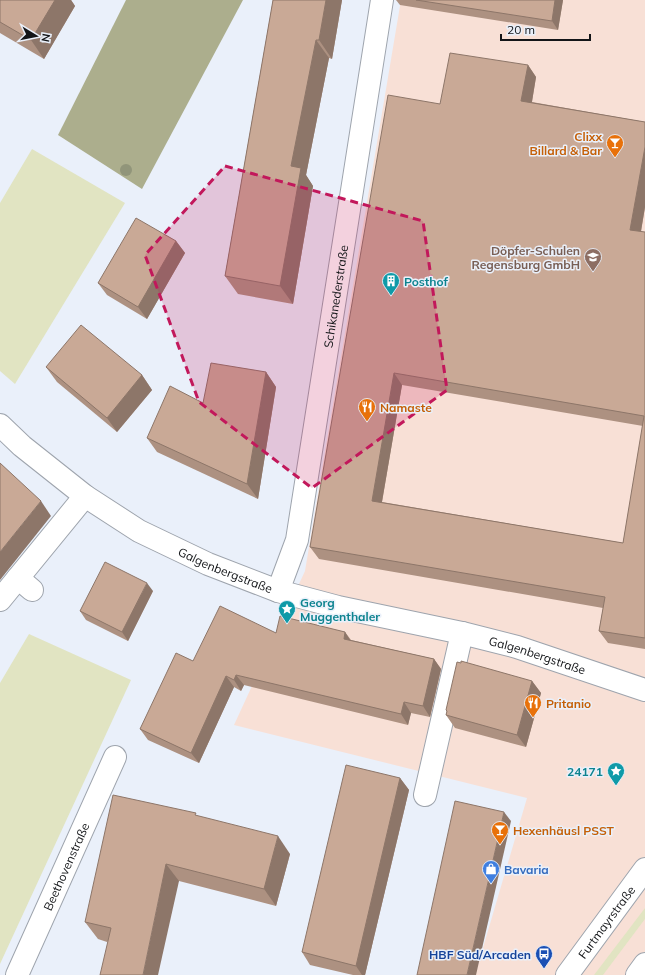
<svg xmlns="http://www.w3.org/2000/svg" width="645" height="975" font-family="Mulish,sans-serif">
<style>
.commercial{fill:#f8e0d6}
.green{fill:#e1e4c2}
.forest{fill:#acae8d}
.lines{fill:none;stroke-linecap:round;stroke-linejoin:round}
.minor-casing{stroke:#9ea4ad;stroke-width:24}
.major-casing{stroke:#9ea4ad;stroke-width:24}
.minor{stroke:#fff;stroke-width:22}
.major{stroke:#fff;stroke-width:22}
.tree{fill:#91957a}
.wall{fill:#ad9181;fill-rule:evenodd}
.shaded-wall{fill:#8d7669}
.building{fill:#c9a996;stroke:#8d7669;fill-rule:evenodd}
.marked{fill:#c2185b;fill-opacity:0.2;stroke:#c2185b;stroke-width:3;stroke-dasharray:8 5;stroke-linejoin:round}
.labels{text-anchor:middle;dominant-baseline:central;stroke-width:3;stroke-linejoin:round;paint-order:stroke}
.food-label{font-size:12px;font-weight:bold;fill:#c56008;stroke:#eaf0fa;text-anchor:start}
.education-label{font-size:12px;font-weight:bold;fill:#785e54;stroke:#eaf0fa;text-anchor:end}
.culture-label{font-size:12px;font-weight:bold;fill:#0d838f;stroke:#eaf0fa;text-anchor:start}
.street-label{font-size:12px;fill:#131518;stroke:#eaf0fa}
.shop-label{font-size:12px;font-weight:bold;fill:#366cbe;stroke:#eaf0fa;text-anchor:start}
.transit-label{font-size:12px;font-weight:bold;fill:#164399;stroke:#eaf0fa;text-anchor:end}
</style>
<rect width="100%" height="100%" fill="#eaf0fa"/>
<path class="commercial" d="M401 0H645V975H475L527 798 234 725 305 571Z"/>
<g class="green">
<path d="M32 149 125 203 15 384 0 371V203Z"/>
<path d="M29 634 131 680 0 964V683Z"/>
<path d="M645 908V919L603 975H594Z"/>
</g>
<path class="forest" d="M126 0H243L142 189 58 135Z"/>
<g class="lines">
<defs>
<g id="minor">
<path id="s1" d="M0 425 22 446 85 496 139 531 208 564 278 591 338 607 462 633 517 647 645 690"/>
<path d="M18 578 32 590"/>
<path id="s2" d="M278 591 297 540 382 0"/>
<path d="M0 600 85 496"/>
<path d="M425 795 462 633"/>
<path id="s3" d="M17 975 115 757"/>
</g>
<g id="major">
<path id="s4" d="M567 975 645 869"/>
<path d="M637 975 645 964"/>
</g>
</defs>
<use href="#minor" class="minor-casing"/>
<use href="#major" class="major-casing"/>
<use href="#minor" class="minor"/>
<use href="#major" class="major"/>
</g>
<circle class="tree" cx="126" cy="170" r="6"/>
<g class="wall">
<path d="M0 0H71L75 6 44 59 0 33Z"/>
<path d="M273 0H342L332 59 329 58 306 175 313 186 293 304 238 294 225 276Z"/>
<path d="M396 0H563L558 30 400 5Z"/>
<path d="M528 65 536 77 532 102 645 122V207L641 232H645V649L608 643 599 631 603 608 319 559 310 547ZM402 385 643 426 623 543 382 502Z"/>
<path d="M176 241 185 253 147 319 107 295 98 283Z"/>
<path d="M46 367 142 375 152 390 117 432 57 382Z"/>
<path d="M266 372 276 387 258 499 157 452 147 438 203 403Z"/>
<path d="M153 591 128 641 86 620 80 611Z"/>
<path d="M345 632 351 640 434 659 441 669 430 717 411 713 408 725 244 685 241 691 234 687 199 763 148 740 140 729 193 661 276 633Z"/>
<path d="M532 681 541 693 526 747 455 728 446 715 447 712 446 710Z"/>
<path d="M400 778 409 790 365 975H353L310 965 302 952Z"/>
<path d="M198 816 290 854 276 906 179 881 107 942 98 939 85 922Z"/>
</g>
<g class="shaded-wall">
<path d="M55 0H71L75 6 44 59 31 40Z"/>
<path d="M326 0H342L332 59 319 40Z"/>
<path d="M555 0H563L558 30 552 21Z"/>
<path d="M316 40 329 58 306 175 313 186 293 304 280 286 291 166Z"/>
<path d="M528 65 536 77 530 113 521 101Z"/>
<path d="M645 147V207L639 242 630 230Z"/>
<path d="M176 241 185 253 147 319 138 307Z"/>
<path d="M266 372 276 387 258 499 247 484Z"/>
<path d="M394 373 402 385 380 513 372 501Z"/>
<path d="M142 375 152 390 117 432 107 418Z"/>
<path d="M41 501 51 516 0 580V552Z"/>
<path d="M147 583 153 591 128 641 122 632Z"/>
<path d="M345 632 352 643 344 639Z"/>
<path d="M434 659 441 669 430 717 423 706Z"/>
<path d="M236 675 244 685 241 691 234 680Z"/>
<path d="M226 676 234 687 199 763 191 753Z"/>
<path d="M532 681 541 693 526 747 517 735Z"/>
<path d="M404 702 411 713 408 725 401 714Z"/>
<path d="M400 778 409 790 365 975H362L356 966Z"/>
<path d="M504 812 511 821 476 975H467Z"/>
<path d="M278 836 290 854 276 906 264 889Z"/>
<path d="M166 864 179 881 158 975H143Z"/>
</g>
<g class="building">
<path d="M0 0H55L31 40 0 22Z"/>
<path d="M273 0H326L319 40H316L291 166 301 168 280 286 225 276Z"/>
<path d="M416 0H555L552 21Z"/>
<path d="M450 53 528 65 521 101 645 122V147L630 230 645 232V638L599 631 605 597 310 547 388 95 440 104ZM394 373 644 416 623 543 372 501Z"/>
<path d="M136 218 176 241 138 307 98 283Z"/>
<path d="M81 325 142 375 107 418 46 367Z"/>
<path d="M211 363 266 372 247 484 147 438 170 386 203 403Z"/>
<path d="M0 463 41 501 0 552Z"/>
<path d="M105 562 147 583 122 632 80 611Z"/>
<path d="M220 606 276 633 280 616 345 632 344 639 434 659 423 706 404 702 401 714 236 675 234 680 226 676 191 753 140 729 176 653 193 661Z"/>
<path d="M461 661 532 681 517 735 446 715 447 711 446 710 457 662 461 663Z"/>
<path d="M346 765 400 778 356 966 302 952Z"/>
<path d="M113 795 196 813 195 815 278 836 264 889 166 864 143 975H100L111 928 85 922Z"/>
<path d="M455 801 504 812 467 975H417Z"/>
</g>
<path class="marked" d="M225 166 423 221 447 390 312 488 199 402 145 255Z"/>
<defs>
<symbol id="bar-pin" viewBox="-11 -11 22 30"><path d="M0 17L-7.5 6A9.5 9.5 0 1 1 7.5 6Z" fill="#e8710a" stroke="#eaf0fa"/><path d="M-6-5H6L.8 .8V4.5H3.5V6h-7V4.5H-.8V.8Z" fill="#fff"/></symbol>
<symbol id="school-pin" viewBox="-11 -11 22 30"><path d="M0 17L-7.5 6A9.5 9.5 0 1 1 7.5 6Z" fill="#8d6e63" stroke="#eaf0fa"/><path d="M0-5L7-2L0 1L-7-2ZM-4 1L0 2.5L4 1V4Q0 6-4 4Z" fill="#fff"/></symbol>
<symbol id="building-pin" viewBox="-11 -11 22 30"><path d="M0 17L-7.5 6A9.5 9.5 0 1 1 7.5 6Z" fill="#0f9aa8" stroke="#eaf0fa"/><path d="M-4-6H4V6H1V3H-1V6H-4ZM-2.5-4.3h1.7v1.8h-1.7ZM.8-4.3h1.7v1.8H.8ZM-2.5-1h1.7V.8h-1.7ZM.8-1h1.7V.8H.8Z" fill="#fff"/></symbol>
<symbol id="restaurant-pin" viewBox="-11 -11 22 30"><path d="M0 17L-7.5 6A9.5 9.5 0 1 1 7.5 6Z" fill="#e8710a" stroke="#eaf0fa"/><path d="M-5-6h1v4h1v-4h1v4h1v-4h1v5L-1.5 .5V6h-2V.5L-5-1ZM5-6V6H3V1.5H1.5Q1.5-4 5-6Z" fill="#fff"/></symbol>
<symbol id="sight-pin" viewBox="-11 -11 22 30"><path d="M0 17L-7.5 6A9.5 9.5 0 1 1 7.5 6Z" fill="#0f9aa8" stroke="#eaf0fa"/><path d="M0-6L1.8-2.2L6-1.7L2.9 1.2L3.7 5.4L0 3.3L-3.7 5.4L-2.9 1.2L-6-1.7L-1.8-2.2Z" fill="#fff"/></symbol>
<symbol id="shop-pin" viewBox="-11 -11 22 30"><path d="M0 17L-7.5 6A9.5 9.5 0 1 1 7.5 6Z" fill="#3f7fe0" stroke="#eaf0fa"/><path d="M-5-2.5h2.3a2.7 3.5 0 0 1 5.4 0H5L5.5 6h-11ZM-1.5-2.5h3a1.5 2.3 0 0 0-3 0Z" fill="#fff"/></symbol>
<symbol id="bus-pin" viewBox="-11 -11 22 30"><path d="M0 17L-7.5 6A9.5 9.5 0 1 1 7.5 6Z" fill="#1a4fb4" stroke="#eaf0fa"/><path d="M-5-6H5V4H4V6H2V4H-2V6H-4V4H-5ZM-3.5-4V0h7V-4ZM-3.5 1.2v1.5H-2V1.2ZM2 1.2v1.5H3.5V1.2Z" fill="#fff"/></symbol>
</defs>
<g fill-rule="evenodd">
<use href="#bar-pin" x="605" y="133" width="20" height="27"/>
<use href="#school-pin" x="583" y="247" width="20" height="27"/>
<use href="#building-pin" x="381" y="271" width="20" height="27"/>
<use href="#restaurant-pin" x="357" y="397" width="20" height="27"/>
<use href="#sight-pin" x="277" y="599" width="20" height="27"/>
<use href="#restaurant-pin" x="523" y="693" width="20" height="27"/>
<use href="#sight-pin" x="606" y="761" width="20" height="27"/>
<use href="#bar-pin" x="490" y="820" width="20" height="27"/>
<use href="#shop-pin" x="481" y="859" width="20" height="27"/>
<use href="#bus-pin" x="534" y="944" width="20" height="27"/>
</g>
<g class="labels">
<g class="food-label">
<text x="602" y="136" text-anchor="end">Clixx<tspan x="602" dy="14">Billard &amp; Bar</tspan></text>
<text x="380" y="407">Namaste</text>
<text x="546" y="703">Pritanio</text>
<text x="513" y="830">Hexenhäusl PSST</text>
</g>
<g class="education-label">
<text x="580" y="250">Döpfer-Schulen<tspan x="580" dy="14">Regensburg GmbH</tspan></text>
</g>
<g class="culture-label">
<text x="404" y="281">Posthof</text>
<text x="300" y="602">Georg<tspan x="300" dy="14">Muggenthaler</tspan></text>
<text x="603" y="771" text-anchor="end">24171</text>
</g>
<g class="street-label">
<text stroke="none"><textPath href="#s2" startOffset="301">Schikanederstraße</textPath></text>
<text stroke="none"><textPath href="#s1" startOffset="270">Galgenbergstraße</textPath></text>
<text stroke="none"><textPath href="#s1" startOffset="594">Galgenbergstraße</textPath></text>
<text stroke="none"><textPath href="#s3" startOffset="119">Beethovenstraße</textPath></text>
<text stroke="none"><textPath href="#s4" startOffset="66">Furtmayrstraße</textPath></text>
</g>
<g class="shop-label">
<text x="504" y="869">Bavaria</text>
</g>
<g class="transit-label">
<text x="531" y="954">HBF Süd/Arcaden</text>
</g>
</g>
<g transform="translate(36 36) rotate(100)" stroke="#eaf0fa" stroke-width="3" paint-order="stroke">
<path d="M0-3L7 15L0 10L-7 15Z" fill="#131518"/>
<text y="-6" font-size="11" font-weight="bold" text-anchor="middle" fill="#131518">N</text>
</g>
<path d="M501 34v6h89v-6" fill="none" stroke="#131518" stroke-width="2"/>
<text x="507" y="34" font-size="12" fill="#131518" stroke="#eaf0fa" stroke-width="3" paint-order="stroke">20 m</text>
</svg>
